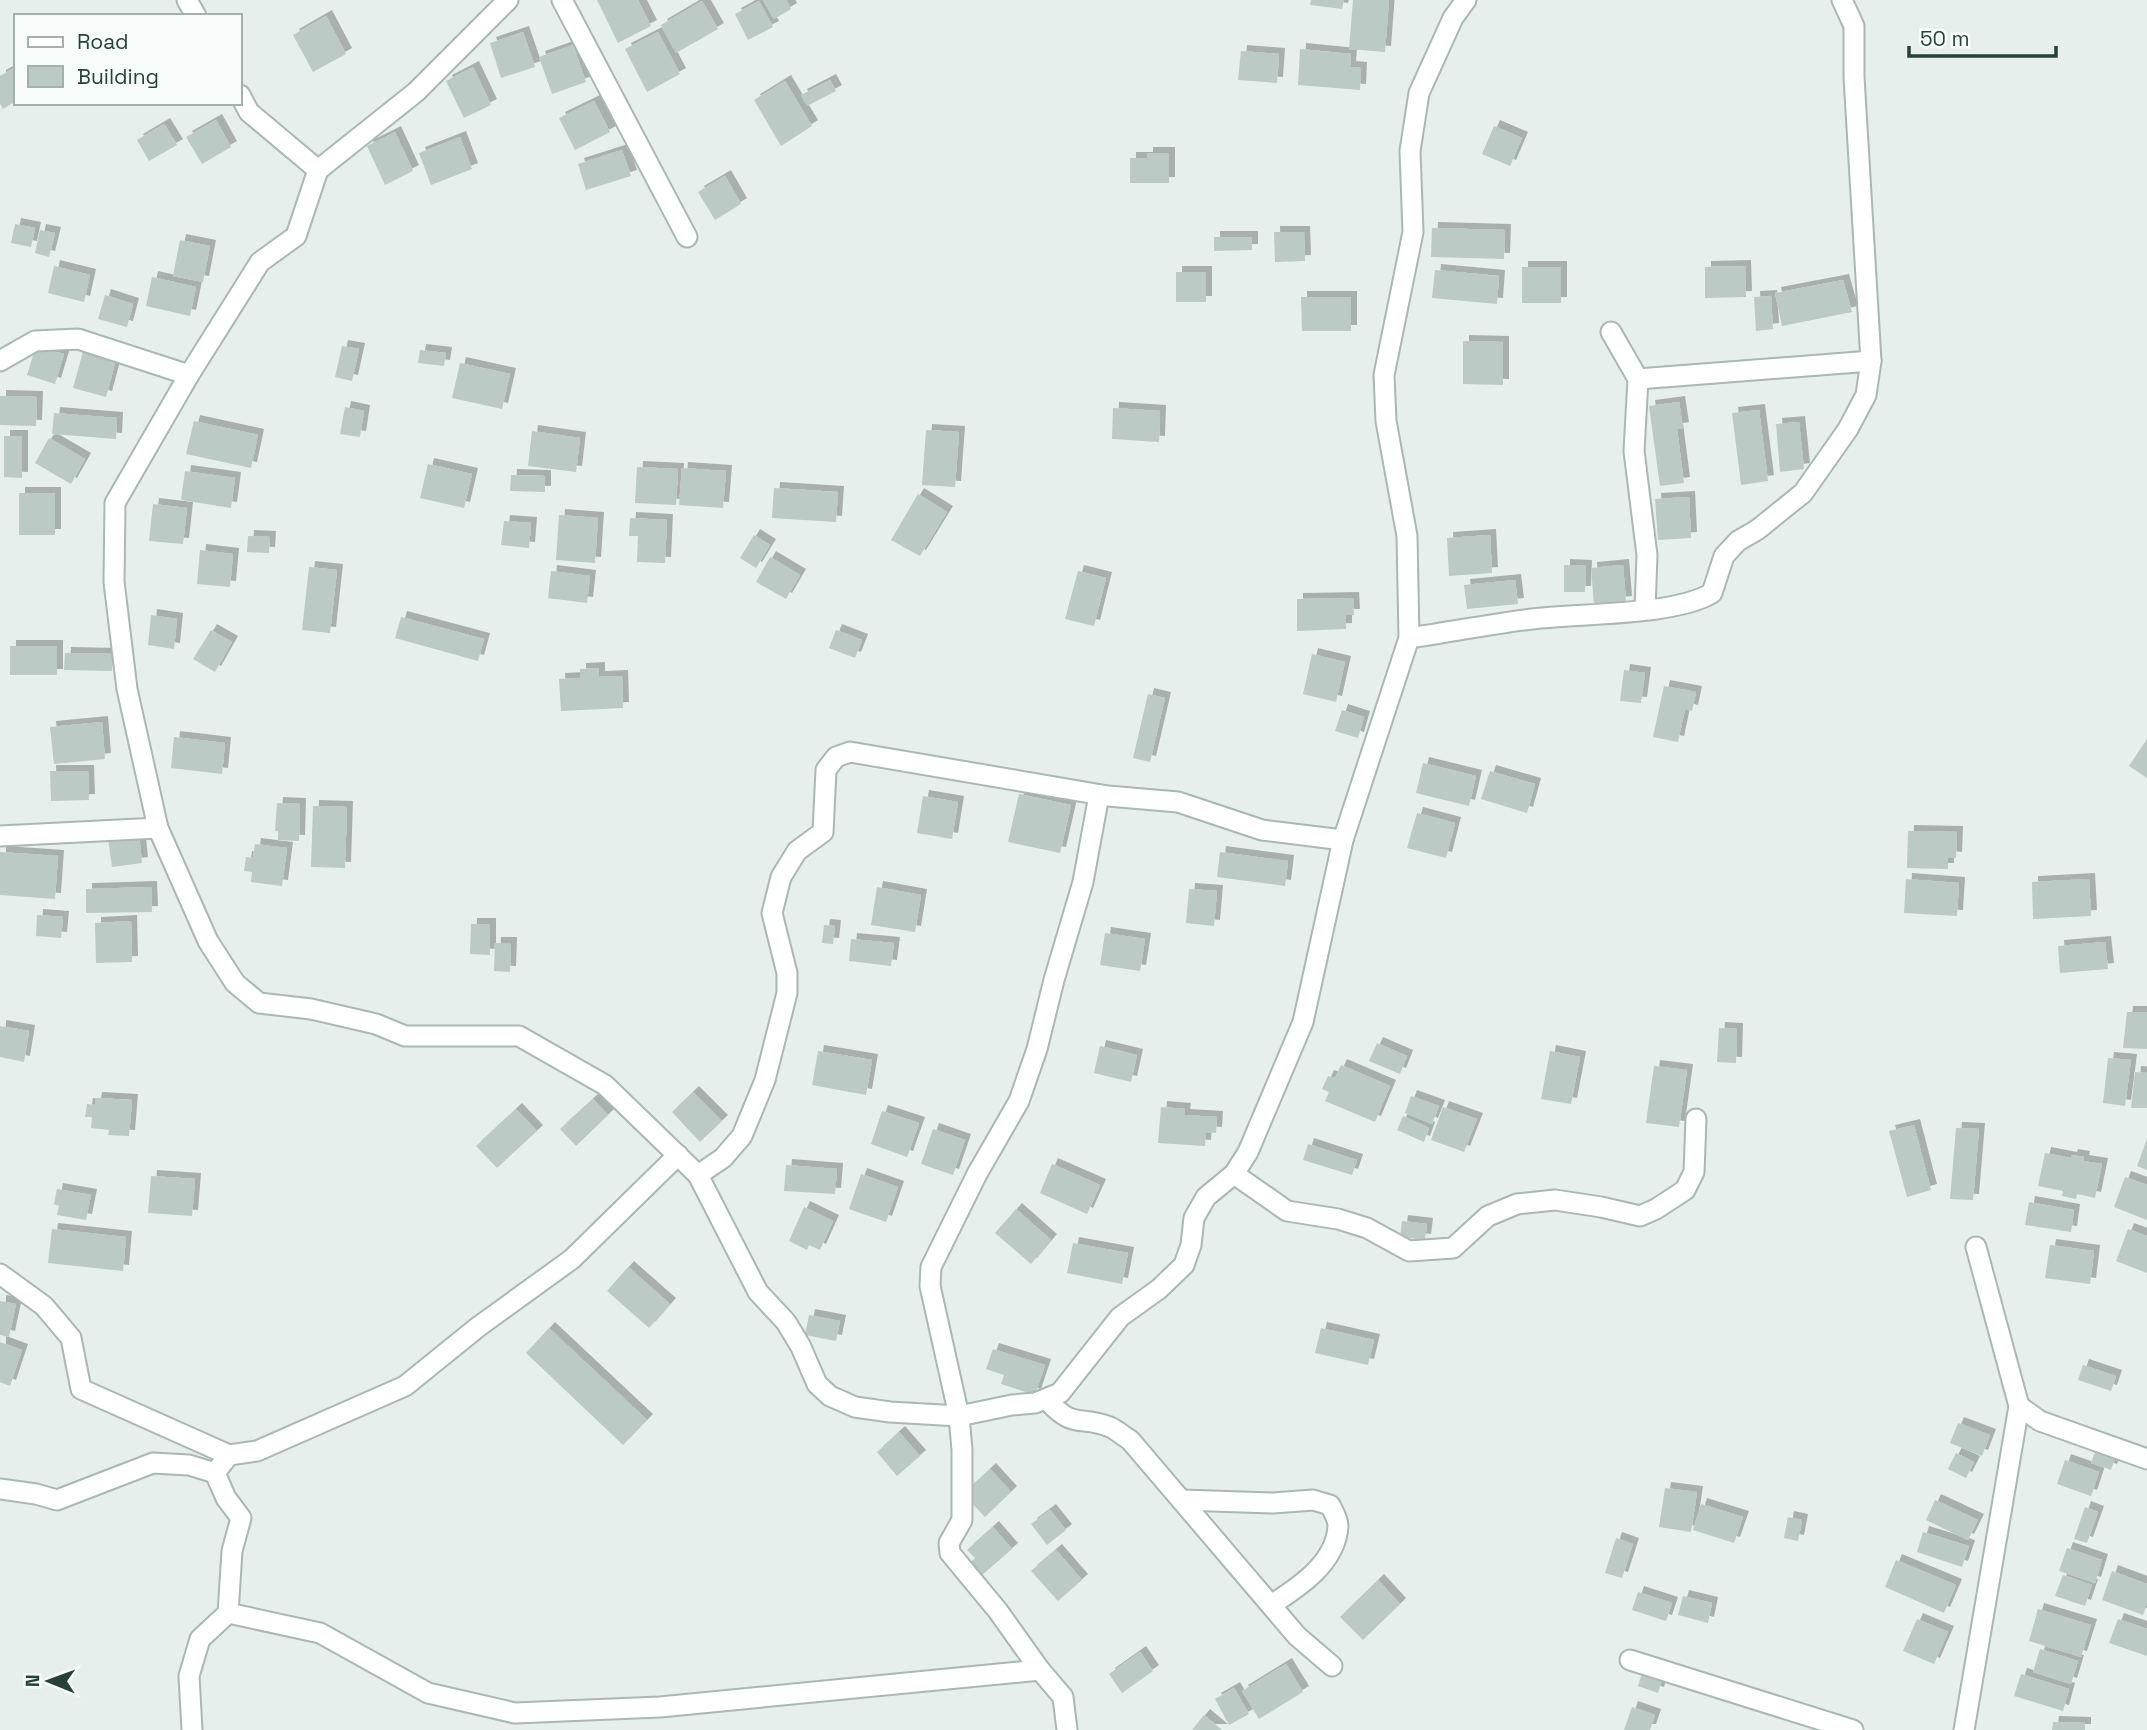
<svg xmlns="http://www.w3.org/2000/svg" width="2147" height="1730" font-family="'Space Grotesk',sans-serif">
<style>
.building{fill:#bbcac4;filter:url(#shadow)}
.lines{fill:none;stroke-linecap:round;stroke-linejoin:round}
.street-casing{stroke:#a8b8b2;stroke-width:23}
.street{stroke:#fff;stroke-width:19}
</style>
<defs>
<filter id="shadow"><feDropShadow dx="6" dy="-6" stdDeviation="0" flood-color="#0004"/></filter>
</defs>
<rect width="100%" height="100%" fill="#e6efeb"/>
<g class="building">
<path d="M597 0H638L651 26 618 43Z"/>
<path d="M763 0H786L791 9 774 19Z"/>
<path d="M1311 0H1344L1342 9 1310 5Z"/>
<path d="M1353 0H1389L1385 52 1349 49Z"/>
<path d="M702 1 718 29 676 53 661 25Z"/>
<path d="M759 1 773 27 748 40 735 14Z"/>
<path d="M326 16 346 54 313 72 293 35Z"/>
<path d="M523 32 535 67 501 78 490 43Z"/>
<path d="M658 32 680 74 647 92 625 49Z"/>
<path d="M573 45 586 82 552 94 539 57Z"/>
<path d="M1300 49 1351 54 1350 67 1361 68 1360 90 1298 85Z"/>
<path d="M1241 51 1279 54 1277 83 1238 80Z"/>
<path d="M16 67V101L3 109 0 104V76Z"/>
<path d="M473 67 491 105 464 118 446 81Z"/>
<path d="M830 80 836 91 807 106 801 95Z"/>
<path d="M785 81 812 126 781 146 754 100Z"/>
<path d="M594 101 610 132 575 150 559 118Z"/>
<path d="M216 120 231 147 202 164 186 137Z"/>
<path d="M164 124 177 145 149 161 137 140Z"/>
<path d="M1494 126 1522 138 1510 166 1482 154Z"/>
<path d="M395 132 413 171 385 185 367 146Z"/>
<path d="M460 137 472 169 431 185 419 153Z"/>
<path d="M622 150 631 176 586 190 578 164Z"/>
<path d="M1147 153H1169V183H1130V158H1147Z"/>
<path d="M725 176 741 204 715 220 698 192Z"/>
<path d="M15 224 35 228 31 247 11 243Z"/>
<path d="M1432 228 1505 230 1504 259 1431 257Z"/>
<path d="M40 230 55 233 49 257 35 253Z"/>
<path d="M1274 232H1304L1305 261 1275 262Z"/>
<path d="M1214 237H1252V250L1214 251Z"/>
<path d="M180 240 210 246 203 282 173 276Z"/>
<path d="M54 266 90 275 84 302 48 293Z"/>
<path d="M1745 266 1746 297 1705 298V267Z"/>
<rect x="1522" y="267" width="39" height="36"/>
<path d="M1435 270 1499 276 1497 304 1432 298Z"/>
<rect x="1176" y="272" width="30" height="30"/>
<path d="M152 277 196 287 190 316 146 306Z"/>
<path d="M1843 280 1852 312 1782 326 1775 293Z"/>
<path d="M105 295 133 304 127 327 98 319Z"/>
<path d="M1771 296 1773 329 1756 331 1754 297Z"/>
<path d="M1301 297H1351V331H1302Z"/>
<path d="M1463 341 1503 342V385L1463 384Z"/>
<path d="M36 346 64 354 55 384 27 375Z"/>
<path d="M342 346 359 349 352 381 335 377Z"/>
<path d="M84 348 117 356 106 397 73 388Z"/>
<path d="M420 350 446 353 444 366 418 363Z"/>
<path d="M460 363 510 374 502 409 452 398Z"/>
<path d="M0 396 37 397 36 426 0 425Z"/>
<path d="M1679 402 1683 428 1677 429 1684 483 1660 486 1649 406Z"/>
<path d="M345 407 364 411 360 437 340 434Z"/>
<path d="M1113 408 1160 411 1159 442 1112 439Z"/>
<path d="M1759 410 1768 481 1741 485 1732 413Z"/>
<path d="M54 413 117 418 116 439 52 434Z"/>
<path d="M194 421 258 435 251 468 186 454Z"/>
<path d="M1799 422 1804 469 1780 472 1776 424Z"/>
<path d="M926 430 959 432 955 487 922 485Z"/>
<path d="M532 431 580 438 576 472 528 466Z"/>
<path d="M4 436H22V478L4 477Z"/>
<path d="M49 438 85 459 71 484 35 463Z"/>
<path d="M428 464 472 474 464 508 420 498Z"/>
<path d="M637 467 678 469 676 505 635 503Z"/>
<path d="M682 468 726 471 723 508 679 505Z"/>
<path d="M185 471 235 478 231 508 181 500Z"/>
<path d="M511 475 545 476V492L510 491Z"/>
<path d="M774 488 838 492 836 522 772 518Z"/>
<rect x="19" y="493" width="36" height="42"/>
<path d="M918 494 947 512 920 556 891 540Z"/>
<path d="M1689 497 1691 538 1658 540 1655 499Z"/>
<path d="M153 504 187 508 183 544 149 541Z"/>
<path d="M559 515 598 518 595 563 556 560Z"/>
<path d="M630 518 667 520 665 563 637 562 638 536H629Z"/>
<path d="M504 521 531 523 529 548 501 545Z"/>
<path d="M754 535 770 545 756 568 740 558Z"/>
<path d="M1490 535 1492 573 1449 576 1447 538Z"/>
<path d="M248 536 270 537 269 553 247 552Z"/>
<path d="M200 550 233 554 230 587 197 584Z"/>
<path d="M770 557 800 575 786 599 756 582Z"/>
<path d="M1564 565 1586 566 1585 592H1564Z"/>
<path d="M1623 565 1626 602 1594 605 1591 568Z"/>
<path d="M309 567 337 570 330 633 302 630Z"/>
<path d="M551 571 590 576 587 603 548 598Z"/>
<path d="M1078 571 1106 578 1094 626 1065 619Z"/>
<path d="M1515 580 1518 604 1467 609 1464 585Z"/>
<path d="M1353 598 1354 615H1346V629L1297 631V599Z"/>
<path d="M151 615 177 619 174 649 148 645Z"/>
<path d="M401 617 484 639 478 661 395 638Z"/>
<path d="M211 630 232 642 215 672 193 659Z"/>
<path d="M836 630 862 640 855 658 829 648Z"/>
<rect x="10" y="646" width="47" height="29"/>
<path d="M65 653 113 654 112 671 64 670Z"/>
<path d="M1312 654 1345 662 1336 702 1303 694Z"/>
<path d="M599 668V677L622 676 623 708 561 711 559 679 580 678V669Z"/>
<path d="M1624 670 1645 673 1641 703 1620 701Z"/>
<path d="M1664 686 1696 692 1692 711 1685 709 1678 742 1653 737Z"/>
<path d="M1148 694 1165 698 1150 762 1133 758Z"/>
<path d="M1342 710 1364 717 1358 738 1335 731Z"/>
<path d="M102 722 105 759 54 764 50 727Z"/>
<path d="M174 737 225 743 222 774 171 768Z"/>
<path d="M2147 739V778L2129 766Z"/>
<path d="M1423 763 1476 776 1469 806 1416 793Z"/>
<path d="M50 771H88L89 800 51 801Z"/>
<path d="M1490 771 1535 784 1527 813 1481 799Z"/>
<path d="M1019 794 1071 805 1060 853 1008 842Z"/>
<path d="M923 796 958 802 952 839 917 833Z"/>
<path d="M277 803 300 804 299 841 278 840V831H275Z"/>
<path d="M313 806 347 807 345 868 311 867Z"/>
<path d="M1417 813 1455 823 1446 858 1407 848Z"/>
<path d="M1908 831 1957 832 1956 858 1948 857V869L1907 868Z"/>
<path d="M139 835 142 863 112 867 108 839Z"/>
<path d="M255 844 287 848 282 886 251 882 252 872 244 871 246 857 253 858Z"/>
<path d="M0 852 58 856 55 899 0 895Z"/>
<path d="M1220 852 1288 861 1285 886 1217 877Z"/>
<path d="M1906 879 1959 883 1957 916 1904 913Z"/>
<path d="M2089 879 2091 916 2033 919 2032 882Z"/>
<path d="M151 887 152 912 86 913V889Z"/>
<path d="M877 887 921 895 915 932 871 925Z"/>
<path d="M1189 889 1217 891 1214 926 1186 923Z"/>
<path d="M37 915 63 917 61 938 36 936Z"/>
<path d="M131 921 132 962 96 963 95 923Z"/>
<path d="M471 924H490V955L470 954Z"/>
<path d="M824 925 835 926 833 944 822 943Z"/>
<path d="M1105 933 1145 939 1140 971 1100 965Z"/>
<path d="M851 939 894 943 891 966 849 961Z"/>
<path d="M2105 942 2108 969 2060 973 2058 946Z"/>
<path d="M495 943H511L510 972 494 971Z"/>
<path d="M2127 1012H2147V1049L2123 1048Z"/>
<path d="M0 1026 29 1031 24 1062 0 1057Z"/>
<path d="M1719 1028 1737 1029 1736 1063 1717 1062Z"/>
<path d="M1377 1043 1407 1056 1400 1074 1369 1061Z"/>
<path d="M1100 1046 1137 1055 1131 1082 1094 1073Z"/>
<path d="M818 1051 872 1060 866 1095 812 1085Z"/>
<path d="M1550 1051 1580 1057 1571 1104 1541 1099Z"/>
<path d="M2108 1058 2131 1060 2125 1106 2103 1103Z"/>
<path d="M1341 1065 1390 1086 1375 1122 1325 1101 1329 1092 1322 1089 1328 1076 1335 1078Z"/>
<path d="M1654 1066 1687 1070 1679 1127 1646 1123Z"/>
<path d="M2135 1072 2147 1073V1108H2131Z"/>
<path d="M693 1092 722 1121 700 1142 672 1112Z"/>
<path d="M1411 1096 1439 1106 1432 1124 1405 1113Z"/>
<path d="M96 1098 132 1100 129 1136 108 1135 109 1130 91 1128 92 1117H85L87 1104 95 1105Z"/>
<path d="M593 1099 608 1115 576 1146 560 1129Z"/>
<path d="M1161 1107 1185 1109 1184 1115 1217 1117 1216 1133 1206 1132 1205 1146 1158 1143Z"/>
<path d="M1443 1107 1477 1119 1464 1152 1431 1140Z"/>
<path d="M516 1109 537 1131 497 1168 476 1146Z"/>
<path d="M882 1111 919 1123 907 1157 871 1144Z"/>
<path d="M1403 1116 1429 1128 1424 1142 1397 1130Z"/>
<path d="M1914 1125 1931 1190 1907 1197 1889 1131Z"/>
<path d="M1956 1128 1979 1129 1973 1200 1950 1199Z"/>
<path d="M933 1129 965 1140 953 1175 921 1164Z"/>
<path d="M2147 1139V1170L2137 1166Z"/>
<path d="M1308 1144 1357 1160 1352 1175 1303 1160Z"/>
<path d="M2045 1153 2071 1158 2072 1155 2084 1157 2083 1161 2102 1164 2095 1198 2077 1194 2076 1199 2062 1196 2063 1191 2038 1186Z"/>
<path d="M1052 1164 1100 1185 1087 1214 1040 1193Z"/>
<path d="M786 1165 837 1169 835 1194 784 1191Z"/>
<path d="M861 1174 898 1187 886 1222 849 1209Z"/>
<path d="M151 1176 195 1179 192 1216 148 1213Z"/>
<path d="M2125 1177 2147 1185V1220L2114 1207Z"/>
<path d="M57 1189 91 1195 86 1220 57 1215 59 1206 54 1204Z"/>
<path d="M2029 1202 2074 1210 2071 1232 2025 1225Z"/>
<path d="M804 1207 833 1221 820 1250 809 1245 807 1250 789 1241Z"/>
<path d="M1016 1209 1051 1240 1031 1264 995 1233Z"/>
<path d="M1402 1221 1427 1224 1425 1240 1400 1237Z"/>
<path d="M52 1229 126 1237 123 1271 48 1263Z"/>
<path d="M2128 1229 2147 1236V1273L2116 1261Z"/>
<path d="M1073 1243 1128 1253 1122 1284 1067 1273Z"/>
<path d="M2050 1245 2094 1251 2090 1284 2045 1278Z"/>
<path d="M628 1267 670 1304 649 1328 607 1291Z"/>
<path d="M0 1301 16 1304 9 1337 0 1335Z"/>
<path d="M809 1315 840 1321 836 1341 805 1335Z"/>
<path d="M549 1328 647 1420 623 1445 526 1353Z"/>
<path d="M1321 1328 1374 1340 1368 1365 1315 1353Z"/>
<path d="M0 1342 22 1350 10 1386 0 1382Z"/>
<path d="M993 1349 1045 1365 1035 1395 1001 1384 1004 1375 986 1369Z"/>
<path d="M2083 1365 2116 1376 2111 1391 2078 1380Z"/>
<path d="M1958 1423 1990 1435 1982 1456 1950 1443Z"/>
<path d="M899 1432 920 1456 897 1476 877 1452Z"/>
<path d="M2096 1449 2116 1456 2111 1470 2091 1463Z"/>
<path d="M1956 1453 1974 1462 1966 1478 1948 1469Z"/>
<path d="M2065 1460 2099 1472 2091 1496 2057 1484Z"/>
<path d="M990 1469 1011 1492 985 1517 963 1494Z"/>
<path d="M1665 1488 1697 1492 1691 1532 1659 1527Z"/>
<path d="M1935 1500 1978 1520 1968 1540 1926 1520Z"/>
<path d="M1701 1504 1743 1517 1734 1543 1693 1530Z"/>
<path d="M2085 1507 2098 1512 2087 1543 2074 1539Z"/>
<path d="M1050 1510 1066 1530 1047 1545 1031 1524Z"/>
<path d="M1788 1517 1802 1520 1798 1541 1784 1538Z"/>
<path d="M993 1527 1012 1549 981 1576 970 1563 975 1558 967 1550Z"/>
<path d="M1923 1532 1969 1546 1962 1567 1917 1552Z"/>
<path d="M1616 1538 1633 1544 1622 1578 1605 1573Z"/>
<path d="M2067 1548 2102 1560 2095 1583 2059 1571Z"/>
<path d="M1056 1550 1082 1580 1058 1601 1031 1571Z"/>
<path d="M1896 1560 1956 1585 1944 1613 1885 1587Z"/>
<path d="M2112 1571 2147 1584V1603L2143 1615 2102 1600Z"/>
<path d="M2063 1575 2092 1585 2085 1606 2055 1596Z"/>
<path d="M1378 1580 1400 1604 1363 1640 1340 1617Z"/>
<path d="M1638 1592 1672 1603 1666 1621 1632 1610Z"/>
<path d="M1683 1596 1712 1603 1708 1623 1678 1615Z"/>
<path d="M2038 1609 2091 1625 2081 1657 2029 1641Z"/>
<path d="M1917 1619 1948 1632 1934 1664 1903 1651Z"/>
<path d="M2118 1619 2147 1629V1656L2109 1643Z"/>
<path d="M2040 1649 2078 1661 2071 1684 2033 1672Z"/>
<path d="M1140 1652 1153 1671 1122 1693 1109 1674Z"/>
<path d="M1286 1664 1303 1692 1259 1719 1242 1691Z"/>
<path d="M1643 1670 1663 1676 1658 1693 1638 1686Z"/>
<path d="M2021 1674 2069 1689 2063 1711 2014 1696Z"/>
<path d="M1234 1688 1249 1714 1229 1725 1215 1699Z"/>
<path d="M1632 1707 1655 1715 1650 1730H1624Z"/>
<path d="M1204 1715 1222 1730H1192Z"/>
<path d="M2053 1722 2085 1723V1730H2052Z"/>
</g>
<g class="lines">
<defs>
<g id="street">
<path d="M187 0 196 16"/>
<path d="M508 0 416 92 318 170 296 236 260 262 189 375 115 503 114 582 127 689 158 828 208 941 235 983 259 1003 311 1009 376 1024 405 1036H519L605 1085 698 1175 758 1292 786 1322 801 1347 817 1384 830 1396 855 1407 890 1412 959 1416 1012 1405 1035 1403 1060 1393 1120 1317 1159 1289 1184 1265 1191 1245 1194 1218 1206 1197 1234 1174 1248 1152 1303 1022 1343 840 1409 638 1407 536 1386 421 1384 375 1413 232 1410 151 1419 93 1453 18 1466 0"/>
<path d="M562 0 687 237"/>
<path d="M240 95 249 112 318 170"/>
<path d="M1611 332 1638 379 1634 451 1647 555 1645 609"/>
<path d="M0 361 35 341 78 339 189 375"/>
<path d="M1638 379 1871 361"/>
<path d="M1409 638C1450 632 1491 624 1532 619 1579 613 1674 616 1712 593L1724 556 1738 541 1757 530 1803 493 1848 429 1866 395 1871 361 1854 77V26L1842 0"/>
<path d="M0 836 158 828"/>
<path d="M1234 1174 1287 1211 1338 1219 1367 1228 1409 1251 1453 1248 1488 1216 1517 1204 1555 1200 1601 1207 1640 1216 1656 1209 1685 1190 1694 1172 1696 1119"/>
<path d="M698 1175 723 1158 742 1136 765 1080 787 993V973L772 913 781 877 797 851 823 832 826 770 836 757 850 752 1108 796 1178 802 1262 830 1343 840"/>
<path d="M1976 1247 2019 1406 2040 1421 2147 1459"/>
<path d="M0 1274 44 1306 71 1338 81 1389 229 1455"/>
<path d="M1047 1400C1074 1430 1080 1415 1110 1427 1117 1430 1123 1436 1130 1440L1297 1636 1332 1666"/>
<path d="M0 1489 36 1494 57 1500 153 1463 189 1465 215 1473"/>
<path d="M1182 1500 1273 1503 1313 1500 1330 1505C1333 1511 1338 1519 1338 1526 1336 1563 1299 1587 1271 1605"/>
<path d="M228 1613 320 1633 428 1693 515 1713 660 1707 1040 1670"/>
<path d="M1630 1660 1853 1730"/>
<path d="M192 1730 189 1676 200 1639 228 1613 232 1551 241 1518 226 1498 215 1473 229 1455 257 1451 405 1386 478 1327 572 1259 678 1155"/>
<path d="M1067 1730 1063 1697 1040 1670 998 1611 950 1553 949 1543 962 1520V1450L959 1416 930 1286 931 1267 977 1174 1019 1101 1037 1049 1054 980 1083 882 1099 795"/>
<path d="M1964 1730 2019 1406"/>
</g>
</defs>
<use href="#street" class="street-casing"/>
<use href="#street" class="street"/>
</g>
<rect x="14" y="14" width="228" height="91" fill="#f7fbf9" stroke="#a3b1ad" stroke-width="2"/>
<rect x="28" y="37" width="35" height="10" fill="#ffffff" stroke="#a3b1ad" stroke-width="2"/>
<text x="77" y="49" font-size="21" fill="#24423a">Road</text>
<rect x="28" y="66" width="35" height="21" fill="#bbcac4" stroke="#a3b1ad" stroke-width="2"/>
<text x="77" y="84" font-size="21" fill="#24423a">Building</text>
<g transform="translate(49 1681) rotate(271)" stroke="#f7fbf9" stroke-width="5" paint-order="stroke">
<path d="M0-5L12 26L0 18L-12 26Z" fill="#24423a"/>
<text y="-10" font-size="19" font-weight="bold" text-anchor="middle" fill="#24423a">N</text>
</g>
<path d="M1909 46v10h147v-10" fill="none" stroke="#24423a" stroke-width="3.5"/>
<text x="1920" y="46" font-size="21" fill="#24423a" stroke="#f7fbf9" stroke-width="5" paint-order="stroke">50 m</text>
</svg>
